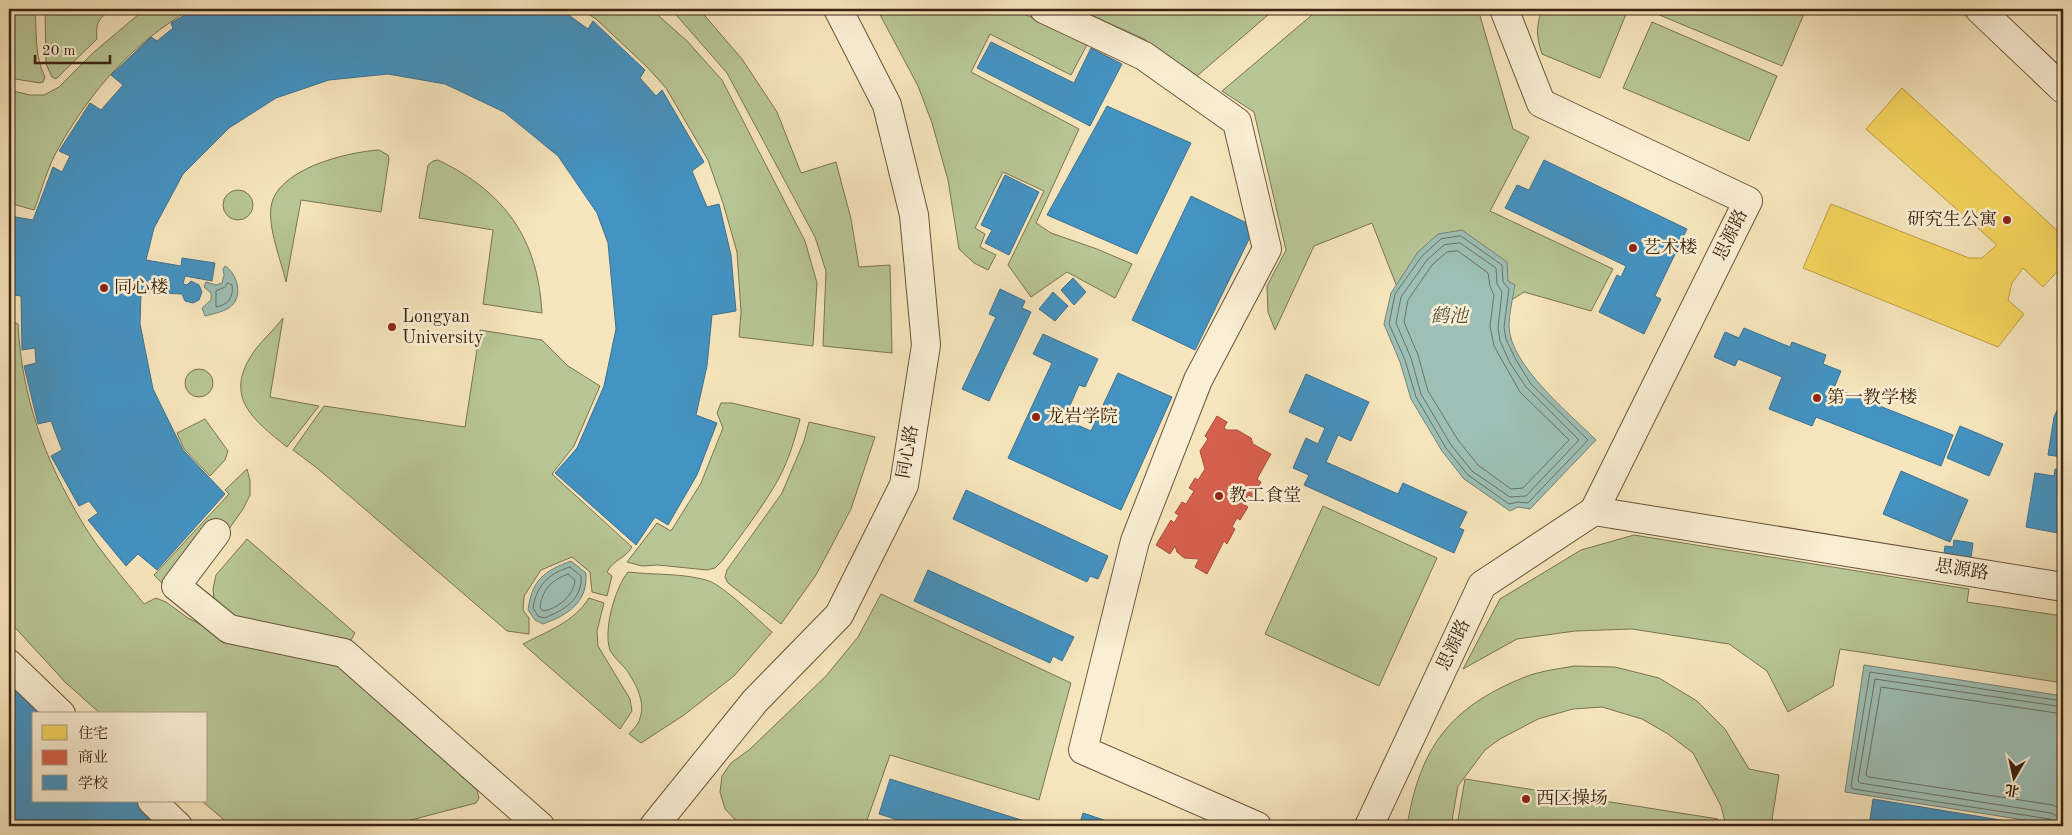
<svg xmlns="http://www.w3.org/2000/svg" width="2072" height="835" font-family="'Old Standard TT','Noto Serif SC',serif">
<style>
.green{fill:#b8c695;stroke:#7a7453}
.water{fill:#9dbfb5;stroke:#768173}
.homes{fill:#f6d55c;stroke:#bea046}
.shops{fill:#d6604d;stroke:#a84e3b}
.schools{fill:#4393c3;stroke:#41718e}
.lines{fill:none;stroke-linecap:round;stroke-linejoin:round}
.shore{stroke:#6c7163;stroke-width:1}
.minor-casing{stroke:#6a543c;stroke-width:30}
.minor{stroke:#faefd4;stroke-width:28}
.poi-dot{fill:#8f2418;stroke:#faefd4;stroke-width:2}
.labels{text-anchor:middle;dominant-baseline:central;stroke-width:5;stroke-linejoin:round;paint-order:stroke}
.poi-label{font-size:18px;fill:#3b2311;stroke:#faefd4;text-anchor:start}
.street-label{font-size:18px;fill:#3b2311;stroke:#faefd4}
.water-label{font-size:19px;font-style:italic;fill:#585242;stroke:#faefd4}
</style>
<rect width="100%" height="100%" fill="#f7e6bd"/>
<filter id="stains"><feTurbulence type="fractalNoise" baseFrequency=".004" numOctaves="4"/><feColorMatrix values="0 0 0 0 .2 0 0 0 0 .09 0 0 0 0 .02 0 0 0 .5 -.17"/></filter>
<radialGradient id="worn" r=".72"><stop offset=".6" stop-color="#630" stop-opacity="0"/><stop offset="1" stop-color="#630" stop-opacity=".3"/></radialGradient>
<g class="green">
<path d="M9 9H35C37 31 34 56 45 77L43 82 40 83 9 78Z"/>
<path d="M45 9H116C100 15 95 22 97 39L56 79 52 77 46 64Z"/>
<path d="M145 9H191C132 44 92 89 58 149 47 168 42 190 34 210L9 203V90L30 95H44L59 87 94 52Z"/>
<path d="M580 9H651L687 41 722 80 805 241 817 283 813 346 739 337 741 312 737 252 723 203 708 160 666 88 647 67 596 19Z"/>
<path d="M671 9H699L742 59 777 112 801 173 836 162 851 219 859 267 890 265 892 353 823 346 826 271 815 237 727 73Z"/>
<path d="M877 9H1014L1059 31 1089 41 1071 75 990 34 971 72 1079 129 1036 223 1051 233 1097 249 1132 264 1115 298 1067 272 1031 297 1008 265 1044 191 1003 172 975 228 985 234 980 247 996 255 988 270 974 263 959 249 948 180 932 123 918 86Z"/>
<path d="M1078 9H1275L1197 76 1144 39Z"/>
<path d="M1319 9H1478L1513 129 1529 137 1490 211 1613 269 1591 311 1524 292 1424 356 1372 223 1314 246 1275 330 1268 312 1267 286 1286 250 1254 112 1222 91Z"/>
<path d="M1542 9H1614L1626 14 1600 78 1542 54C1536 36 1536 27 1542 9Z"/>
<path d="M1659 9H1806L1782 66 1657 14Z"/>
<path d="M1652 22 1777 76 1749 141 1623 88Z"/>
<path d="M379 150 388 155 389 159 381 212 301 200 286 282C281 260 268 229 271 207 276 169 347 152 379 150Z"/>
<path d="M438 160C505 192 538 239 542 313L483 304 493 230 419 218 428 165 433 161Z"/>
<circle cx="238" cy="205" r="15"/>
<path d="M283 318 270 397 319 406 287 447C252 419 222 396 255 350 264 338 274 330 283 318Z"/>
<path d="M9 320 18 324C22 398 44 458 82 522 98 549 124 579 144 604L156 598 166 602 188 618 234 641 264 650 340 666 477 790 479 798 476 803 388 826H231L202 801H206V714H101L66 683 9 621Z"/>
<path d="M480 330 542 340 568 366 600 386 574 446 552 474 632 547C626 558 613 560 607 572L612 576 607 596 592 592 590 572 572 557 541 570 524 596 523 610 529 618V634L507 631 317 468 293 450 324 406 465 427Z"/>
<circle cx="199" cy="383" r="14"/>
<path d="M721 403H732L800 419C795 439 789 459 779 478 763 507 742 534 722 561L715 568 707 570 658 565 642 566 627 562 657 523 671 531 701 483 723 428 717 413Z"/>
<path d="M205 419 228 451 225 460 210 476 184 449 177 433Z"/>
<path d="M809 422 875 437 851 509 816 575 781 624 728 583 725 577 727 570 782 493 804 441Z"/>
<path d="M247 469 250 480V495L243 509 208 559 176 598 154 575 229 494 225 490Z"/>
<path d="M1323 506 1437 558 1379 686 1265 634Z"/>
<path d="M1634 535 1969 589 1967 602 2063 616V683L1840 649 1833 686 1788 712 1767 671 1729 644 1632 629 1575 631 1517 639 1463 669 1500 599 1581 550Z"/>
<path d="M247 539 355 633 346 649 233 620 214 600 213 589 216 575Z"/>
<path d="M628 572C652 575 686 573 709 581 725 587 757 619 772 632L734 676 684 715 641 743 629 734C633 729 639 724 640 718 646 701 635 682 625 668 620 663 613 656 610 650 603 630 615 588 628 572Z"/>
<path d="M881 594 1071 683 1039 800 890 755 865 826H741L725 809 720 792 722 776 731 763 749 750 826 676 858 637Z"/>
<path d="M589 598 604 603 597 631 598 646 630 699 632 711 620 729 523 644C548 631 574 622 589 598Z"/>
<path d="M1574 666 1615 667 1659 678 1697 701 1725 729 1749 769 1779 775 1771 826H1726L1721 806 1693 753 1668 734 1642 719 1602 707 1573 709 1538 719 1500 739 1485 750 1458 786 1451 826H1407C1420 747 1450 707 1525 677 1540 671 1558 669 1574 666Z"/>
<path d="M1465 779 1718 819 1717 826H1457Z"/>
</g>
<g class="water">
<path d="M1462 230 1507 262 1508 281 1515 285C1513 298 1509 313 1509 327 1511 366 1569 413 1596 440L1530 509 1518 507 1510 511 1464 479 1442 451 1411 399 1400 362 1384 324 1391 293 1418 252 1438 234Z"/>
<path d="M225 266C238 274 244 298 229 308 222 312 213 314 205 316L202 308 211 300V293L204 287 206 282 216 285 222 283 224 275 223 269Z"/>
<path d="M571 561 586 573C588 602 568 615 543 624L535 620 528 610C532 580 544 571 571 561Z"/>
<path d="M1864 665 2063 696V826L1845 792Z"/>
</g>
<path class="homes" d="M1902 88 2063 236V265L2043 287 2023 268 2012 283 2008 300 2024 314 1998 347 1803 268 1831 204 1969 258H1982L1997 245 1866 129Z"/>
<path class="shops" d="M1217 416 1227 422 1224 428 1227 430H1237L1251 438 1253 444 1271 454 1257 479 1261 482 1253 497 1248 495 1243 504 1248 507 1240 520 1237 518 1232 527 1235 529 1227 544 1224 541 1207 574 1195 567 1199 559 1184 558 1177 552 1175 546 1170 554 1156 545 1171 520 1174 523 1179 515 1175 513 1182 502 1186 504 1194 491 1189 488 1195 478 1198 480 1205 469 1200 451 1208 439 1205 436Z"/>
<g class="schools">
<path d="M195 9H569L572 11 570 16 588 29 593 21 645 70 640 78 656 96 662 90 704 162 692 171 707 207 719 204 731 255 736 311 712 315 707 366 696 415 717 423 697 475 668 525 655 517 636 545 555 473 577 448 604 386 616 329 608 243 597 213 558 156 504 112 445 84 388 74 329 80 276 98 229 128 183 174 154 228 146 260 181 266 182 258 215 263 212 281 185 276 183 284 187 285 191 281 199 285 202 292 199 300 193 303 185 301 182 294 141 292 140 324 153 389 183 450 225 494 157 570 138 554 126 566 88 520 98 513 89 501 79 506 51 456 62 450 51 421 38 424 24 366 36 363 35 348 22 350 21 296 9 294V213L10 216 33 220 53 167 62 172 70 156 59 151 90 103 101 110 123 85 111 75 151 37 157 41 173 28 171 23Z"/>
<path d="M991 42 1074 83 1091 48 1122 64 1090 126 977 68Z"/>
<path d="M1107 106 1191 143 1137 254 1047 215Z"/>
<path d="M1544 160 1687 229 1655 296 1661 299 1644 334 1599 312 1617 275 1621 277 1626 266 1505 208 1517 185 1529 190Z"/>
<path d="M1005 175 1039 192 1009 255 985 243 992 230 981 225Z"/>
<path d="M1191 196 1255 227 1195 350 1132 320Z"/>
<path d="M1073 278 1086 292 1074 305 1061 290Z"/>
<path d="M1000 289 1025 301 1022 308 1031 312 989 401 962 389 996 317 989 314Z"/>
<path d="M1053 292 1068 306 1055 321 1039 309Z"/>
<path d="M1744 328 1790 347 1792 342 1826 355 1823 364 1841 371 1834 388 1953 435 1941 466 1816 417 1812 426 1769 409 1782 377 1738 359 1735 366 1714 357 1725 332 1739 338Z"/>
<path d="M1043 334 1098 359 1085 387 1079 385 1064 419 1091 431 1118 373 1172 397 1121 510 1008 458 1052 363 1033 354Z"/>
<path d="M1306 374 1369 402 1351 441 1338 435 1326 462 1398 494 1403 483 1467 512 1459 528 1464 530 1454 553 1304 485 1309 475 1293 468 1306 438 1318 444 1325 428 1289 412Z"/>
<path d="M2063 398V457L2048 455 2054 417Z"/>
<path d="M1960 426 2003 444 1989 476 1947 458Z"/>
<path d="M2055 469 2063 470V534L2026 527 2035 473 2054 476Z"/>
<path d="M1901 471 1968 500 1950 542 1883 514Z"/>
<path d="M966 490 1108 556 1098 579 1090 576 1087 582 953 519Z"/>
<path d="M1954 540 1973 543 1970 565 1943 561 1945 546 1953 547Z"/>
<path d="M928 570 1074 637 1062 661 1053 656 1050 663 914 601Z"/>
<path d="M9 679 46 714H34V801H138L156 818 148 826H9Z"/>
<path d="M890 779 1034 824V826H917L879 814Z"/>
<path d="M1873 799 2037 826H1869Z"/>
<path d="M1083 813 1122 826H1079Z"/>
</g>
<g class="lines">
<g class="shore">
<path d="M1461 236 1502 265 1503 282 1509 289 1504 327 1506 339 1516 360 1531 384 1588 440 1528 503 1518 502 1509 504 1468 475 1446 448 1416 397 1405 360 1389 324 1395 294 1422 256 1441 239Z"/>
<path d="M1460 243 1496 268 1497 284 1502 292 1498 328 1500 341 1510 363 1526 387 1579 440 1526 496 1510 497 1472 471 1451 445 1421 394 1411 358 1396 323 1401 297 1427 260 1444 245Z"/>
<path d="M1458 251 1488 273 1490 286 1494 295 1490 326 1494 346 1520 392 1569 440 1523 488 1511 489 1478 465 1458 440 1428 391 1418 355 1404 322 1408 300 1432 265 1447 252Z"/>
<path d="M228 283 232 285C234 297 228 305 216 307V291L225 287Z"/>
<path d="M570 567 581 576C583 599 563 611 544 618L538 616 533 608C536 586 549 573 570 567Z"/>
<path d="M568 574 575 580C574 596 557 609 543 611L540 607C542 589 552 580 568 574Z"/>
<path d="M2063 714 1881 687 1866 775 1869 777 2053 805 2063 811"/>
<path d="M2055 826 2054 822 2050 819 1853 789 1851 786 1870 672 2063 701"/>
<path d="M2061 826 2059 817 2051 813 1860 783 1858 781 1875 679 2063 707"/>
</g>
<defs>
<g id="minor">
<path d="M1044 9 1144 56 1237 122 1267 249 1198 380 1135 541 1083 750 1257 826"/>
<path d="M1504 9 1541 103 1748 201 1594 511"/>
<path d="M1979 9 2063 89"/>
<path d="M216 533 176 586 229 629 344 653 540 826"/>
<path d="M9 664 61 714"/>
<path d="M152 801 178 826"/>
<path d="M654 826 755 701 839 615 904 485 926 345 914 215 887 105 838 9"/>
<path d="M1369 826 1482 585 1594 511 2063 587"/>
</g>
</defs>
<use href="#minor" class="minor-casing"/>
<use href="#minor" class="minor"/>
</g>
<g class="poi-dot">
<circle cx="2007" cy="220" r="5"/>
<circle cx="1633" cy="248" r="5"/>
<circle cx="104" cy="288" r="5"/>
<circle cx="392" cy="327" r="5"/>
<circle cx="1817" cy="398" r="5"/>
<circle cx="1036" cy="417" r="5"/>
<circle cx="1219" cy="496" r="5"/>
<circle cx="1526" cy="799" r="5"/>
</g>
<g class="labels">
<g class="poi-label">
<text x="1997" y="220" text-anchor="end">研究生公寓</text>
<text x="1643" y="248">艺术楼</text>
<text x="114" y="288">同心楼</text>
<text x="402" y="317">Longyan<tspan x="402" dy="21">University</tspan></text>
<text x="1827" y="398">第一教学楼</text>
<text x="1046" y="417">龙岩学院</text>
<text x="1229" y="496">教工食堂</text>
<text x="1536" y="799">西区操场</text>
</g>
<g class="street-label">
<text transform="translate(1731 235) rotate(-64)">思源路</text>
<text transform="translate(908 452) rotate(-80)">同心路</text>
<text transform="translate(1962 570) rotate(9)">思源路</text>
<text transform="translate(1454 645) rotate(-65)">思源路</text>
</g>
<g class="water-label">
<text x="1449" y="317">鹤池</text>
</g>
</g>
<rect width="2072" height="835" fill="none" stroke="#f7e6bd" stroke-width="30"/>
<rect x="10" y="10" width="2052" height="815" fill="none" stroke="#3b2311" stroke-width="2.5"/>
<rect x="15" y="15" width="2042" height="805" fill="none" stroke="#3b2311"/>
<rect x="32" y="712" width="175" height="90" fill="#faefd4" stroke="#ae9d86"/>
<rect x="42" y="725" width="25" height="15" fill="#f6d55c" stroke="#ae9d86"/>
<text x="78" y="738" font-size="15" fill="#3b2311">住宅</text>
<rect x="42" y="750" width="25" height="15" fill="#d6604d" stroke="#ae9d86"/>
<text x="78" y="762" font-size="15" fill="#3b2311">商业</text>
<rect x="42" y="775" width="25" height="15" fill="#4393c3" stroke="#ae9d86"/>
<text x="78" y="788" font-size="15" fill="#3b2311">学校</text>
<g transform="translate(2014 778) rotate(189)" stroke="#faefd4" stroke-width="4" paint-order="stroke">
<path d="M0-4L9 19L0 12L-9 19Z" fill="#3b2311"/>
<text y="-8" font-size="14" font-weight="bold" text-anchor="middle" fill="#3b2311">北</text>
</g>
<path d="M35 55v8h75v-8" fill="none" stroke="#3b2311" stroke-width="2.5"/>
<text x="42" y="55" font-size="15" fill="#3b2311" stroke="#faefd4" stroke-width="4" paint-order="stroke">20 m</text>
<rect width="100%" height="100%" filter="url(#stains)"/>
<rect width="100%" height="100%" fill="url(#worn)"/>
</svg>
